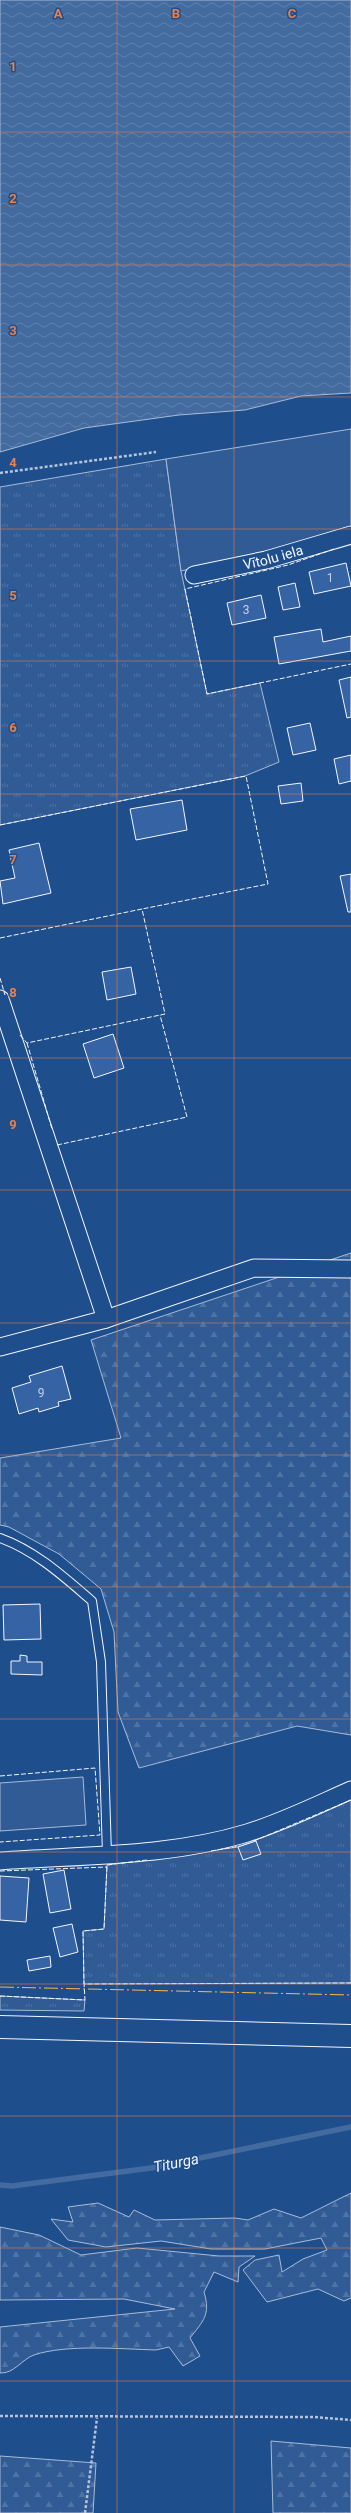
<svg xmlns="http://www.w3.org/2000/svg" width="351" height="2513" font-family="Roboto,sans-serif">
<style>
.grass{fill:url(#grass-tufts);stroke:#a8bbd7}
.forest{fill:url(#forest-firs);stroke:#a8bbd7}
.built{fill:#305b95;stroke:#a8bbd7}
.water{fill:url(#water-waves);stroke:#a8bbd7}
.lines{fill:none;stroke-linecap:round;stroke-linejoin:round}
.stream{stroke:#446ba0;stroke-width:5.5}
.building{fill:#3563a3;stroke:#f2f6ff}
.service-casing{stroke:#f2f6ff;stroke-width:10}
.minor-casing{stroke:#f2f6ff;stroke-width:19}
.primary-casing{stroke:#f2f6ff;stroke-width:24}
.path{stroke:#b3c4dc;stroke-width:2.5;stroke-dasharray:3 2;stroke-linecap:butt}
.service{stroke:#1f4e8c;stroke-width:8}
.minor{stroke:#1f4e8c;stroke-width:17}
.primary{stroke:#1f4e8c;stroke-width:22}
.fence{stroke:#f2f6ff;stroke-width:1;stroke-dasharray:5 2;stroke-linecap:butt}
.power{stroke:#ffb74d;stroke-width:1;stroke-dasharray:14 3 2 3;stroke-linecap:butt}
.grid{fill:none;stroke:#ea8049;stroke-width:1;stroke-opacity:0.55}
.labels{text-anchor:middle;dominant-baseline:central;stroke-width:3;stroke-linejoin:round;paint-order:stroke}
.number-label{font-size:12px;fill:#c3d1e8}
.street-label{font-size:14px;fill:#f2f6ff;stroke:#1f4e8c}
.water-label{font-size:15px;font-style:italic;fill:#f2f6ff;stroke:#1f4e8c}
.grid-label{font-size:13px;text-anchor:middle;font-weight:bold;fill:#ea8049;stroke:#1f4e8c;stroke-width:3;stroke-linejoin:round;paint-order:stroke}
</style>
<defs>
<pattern id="grass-tufts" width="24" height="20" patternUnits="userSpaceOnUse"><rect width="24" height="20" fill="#305b95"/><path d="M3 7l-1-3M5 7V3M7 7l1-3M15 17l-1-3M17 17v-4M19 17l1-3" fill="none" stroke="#4e73a5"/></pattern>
<pattern id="forest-firs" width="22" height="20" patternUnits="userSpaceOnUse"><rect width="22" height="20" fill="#305b95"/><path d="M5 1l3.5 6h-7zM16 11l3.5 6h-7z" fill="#4e73a5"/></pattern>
<pattern id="water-waves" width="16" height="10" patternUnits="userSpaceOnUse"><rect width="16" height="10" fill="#446ba0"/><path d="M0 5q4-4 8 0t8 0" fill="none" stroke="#5f81ae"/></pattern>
</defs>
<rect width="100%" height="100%" fill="#1f4e8c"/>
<g class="grass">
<path d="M166 459 181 571 207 694 260 683 279 762 245 776 0 825V487Z"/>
<path d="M351 1800V1983L84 1984 83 1931 104 1929 107 1865 238 1847Z"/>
<path d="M0 1996 85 2000 84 2011 0 2010Z"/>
</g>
<g class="forest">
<path d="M351 1253V1735L297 1726 139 1768 118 1712 114 1632 101 1589 59 1554 9 1527 0 1525V1458L121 1438 91 1340Z"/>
<path d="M351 2193V2298L344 2301 318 2289 267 2302 243 2270 255 2260 279 2255 282 2272 303 2259 327 2250 321 2238 265 2249H211L161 2241 106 2247 68 2240 51 2219 73 2222 68 2207 98 2203 129 2217 134 2210 155 2220 235 2218 248 2220 274 2209 301 2218Z"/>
<path d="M0 2227 39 2235 81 2255 137 2248 219 2256H255L239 2267 238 2282 214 2272 204 2292C211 2315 203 2321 190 2338L200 2356 183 2366 169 2347 156 2350C122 2349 66 2344 34 2355 22 2359 14 2374 0 2373V2327L175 2309 124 2299 0 2300Z"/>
<path d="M271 2441 351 2448V2513H273Z"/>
<path d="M0 2456 96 2463 93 2513H0Z"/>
</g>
<g class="built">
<path d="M351 429V526L279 548 181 571 166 459Z"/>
<path d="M83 1777 86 1825 0 1831V1783Z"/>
</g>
<path class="water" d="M0 0H351V393L301 396 245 410 179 415 84 428 0 452Z"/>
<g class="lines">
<path class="stream" d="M0 2185 12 2186 151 2168 351 2127"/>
</g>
<g class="building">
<path d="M346 563 351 586 314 594 309 572Z"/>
<path d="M295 583 300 607 283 610 278 587Z"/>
<path d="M261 595 266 618 232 625 227 603Z"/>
<path d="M321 629 323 642 351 636V651L279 664 274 637Z"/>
<path d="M351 677V717L347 718 339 680Z"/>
<path d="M310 723 316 750 293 755 287 728Z"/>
<path d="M351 755V781L339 784 334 759Z"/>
<path d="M301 783 303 801 281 804 278 786Z"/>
<path d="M182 800 187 830 136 840 130 809Z"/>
<path d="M39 843 51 893 3 904 0 881 15 878 9 850Z"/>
<path d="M351 874V912H348L340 876Z"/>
<path d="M131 967 136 994 107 1000 102 972Z"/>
<path d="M113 1034 124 1068 94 1078 83 1044Z"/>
<path d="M62 1366 71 1399 58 1402 59 1406 39 1412 38 1408 19 1414 12 1388 31 1382 29 1376Z"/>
<path d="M40 1604 41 1639 4 1640 3 1605Z"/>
<path d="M20 1655 27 1656V1662H42V1675L11 1674V1661H20Z"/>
<path d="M256 1841 261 1854 243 1860 238 1847Z"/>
<path d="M64 1870 71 1909 50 1913 43 1874Z"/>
<path d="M0 1876 29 1878 26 1922 0 1920Z"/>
<path d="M72 1924 78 1952 60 1957 53 1928Z"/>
<path d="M50 1956 51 1967 29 1971 27 1960Z"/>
</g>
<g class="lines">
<defs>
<path id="service" d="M0 1538C36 1551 64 1577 92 1601L101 1662 107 1854"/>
<g id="minor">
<path id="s1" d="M194 575 266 560 351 535"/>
<path d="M0 999 106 1319"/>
<path d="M0 1347 106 1319 254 1268 351 1269"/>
<path d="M0 1861C82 1855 168 1857 247 1833 283 1822 317 1805 351 1790"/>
</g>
<path id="primary" d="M0 2027 351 2036"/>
</defs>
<use href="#service" class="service-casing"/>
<use href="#minor" class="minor-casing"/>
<use href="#primary" class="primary-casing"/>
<g class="path">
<path d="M0 473 156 452"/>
<path d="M0 2416 314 2417 351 2420"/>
<path d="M85 2513 97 2418"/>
</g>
<use href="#service" class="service"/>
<use href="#minor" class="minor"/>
<use href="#primary" class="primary"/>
<g class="fence">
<path d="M334 549 288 565 185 589 207 694 351 664"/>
<path d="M0 825 246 776 268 884 142 909"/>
<path d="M0 938 142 909 165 1014 27 1043 19 1034"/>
<path d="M0 978 5 995"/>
<path d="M27 1043 52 1129"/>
<path d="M57 1145 187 1117 160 1015"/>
<path d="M0 1776 95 1768 100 1835 0 1842"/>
<path d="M254 1841 351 1800"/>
<path d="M211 1851 240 1846"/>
<path d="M147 1860 107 1865 104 1929 83 1931 84 1984 351 1983"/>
<path d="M0 1871 107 1867"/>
<path d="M0 1996 85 2000 84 1983"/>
</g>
<path class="power" d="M0 1987 351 1995"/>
</g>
<path class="grid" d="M117 0V2513M234 0V2513M0 132H351M0 265H351M0 397H351M0 529H351M0 661H351M0 794H351M0 926H351M0 1058H351M0 1190H351M0 1323H351M0 1455H351M0 1587H351M0 1719H351M0 1852H351M0 1984H351M0 2116H351M0 2248H351M0 2381H351"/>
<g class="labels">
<g class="number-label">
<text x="330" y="578">1</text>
<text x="246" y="610">3</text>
<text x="41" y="1393">9</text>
</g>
<g class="street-label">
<text stroke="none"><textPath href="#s1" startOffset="81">Vītolu iela</textPath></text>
</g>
<g class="water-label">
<text transform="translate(176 2163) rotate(-11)">Titurga</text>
</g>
</g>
<g class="grid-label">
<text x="58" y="18">A</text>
<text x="176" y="18">B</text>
<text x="292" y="18">C</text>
<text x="13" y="71">1</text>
<text x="13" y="203">2</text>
<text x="13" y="335">3</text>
<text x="13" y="467">4</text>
<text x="13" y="600">5</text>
<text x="13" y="732">6</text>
<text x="13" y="864">7</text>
<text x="13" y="997">8</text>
<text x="13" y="1129">9</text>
</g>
</svg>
